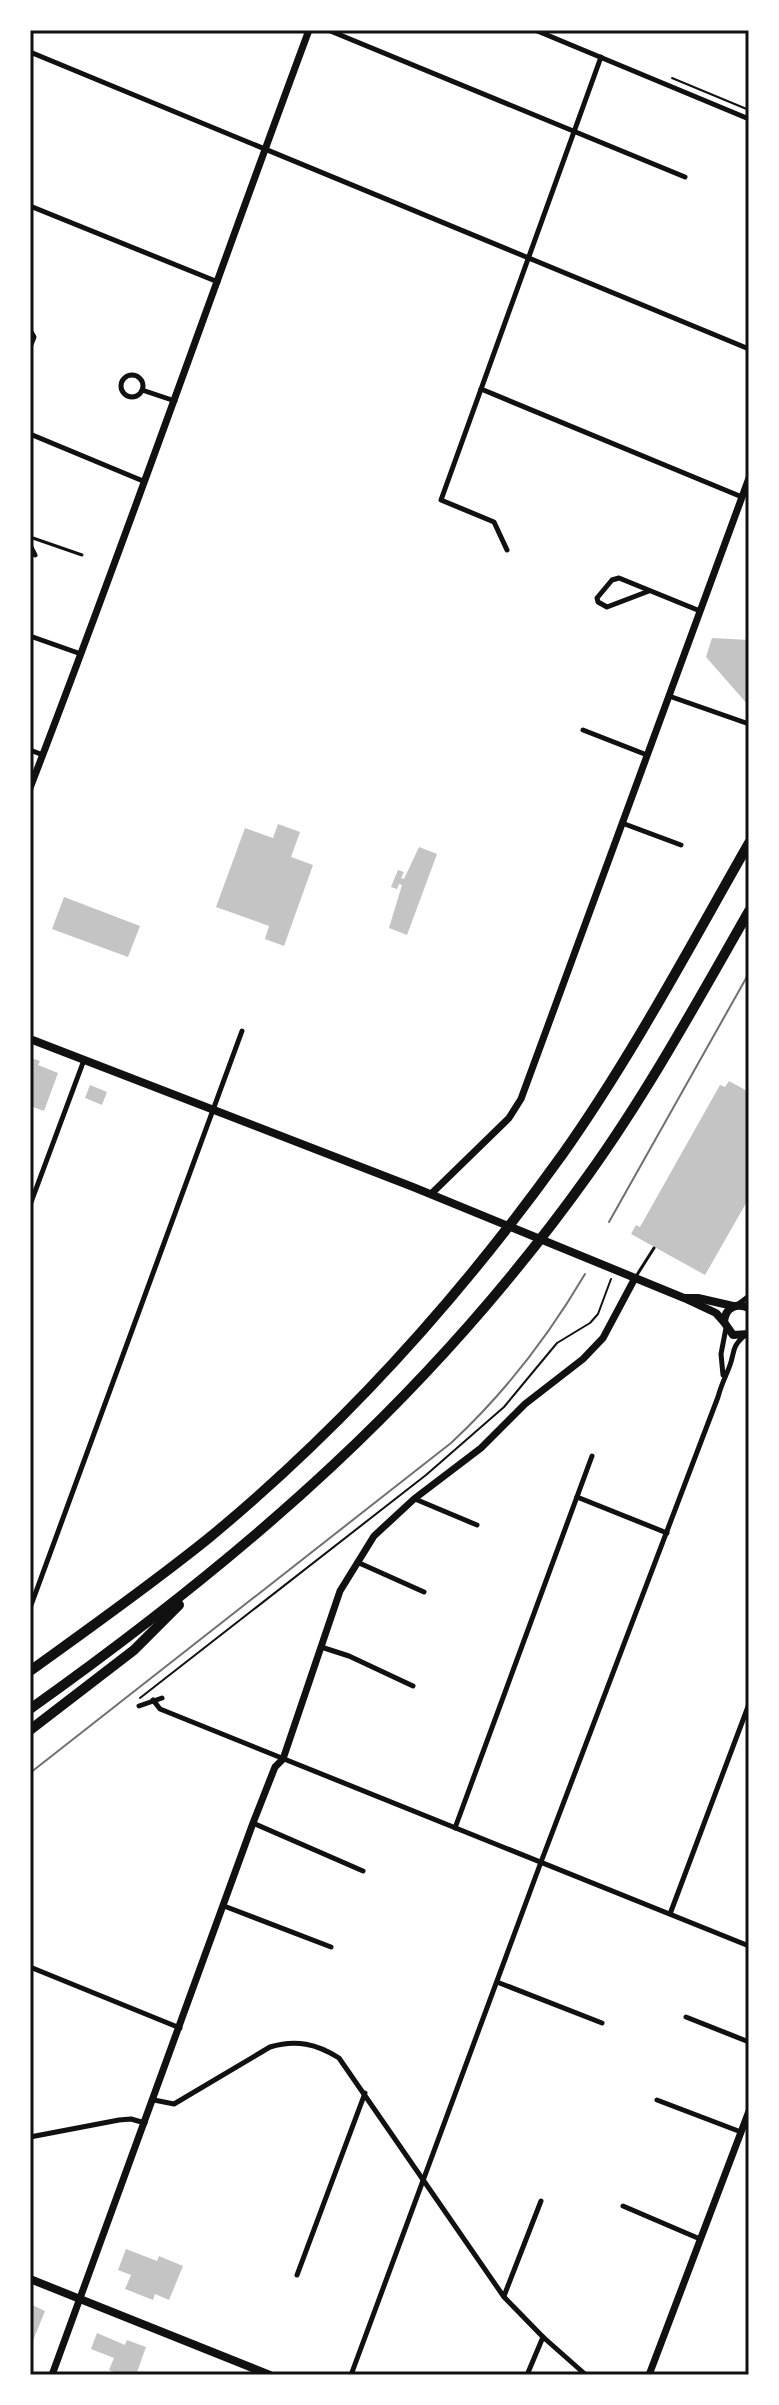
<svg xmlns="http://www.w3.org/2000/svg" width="779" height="2405" font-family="'Noto Sans',sans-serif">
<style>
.building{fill:#c4c4c4}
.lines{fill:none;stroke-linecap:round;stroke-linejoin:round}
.path{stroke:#111;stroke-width:2}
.service{stroke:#111;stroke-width:3}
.minor{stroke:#111;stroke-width:5}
.tertiary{stroke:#111;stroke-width:7}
.secondary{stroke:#111;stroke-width:8}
.motorway{stroke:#111;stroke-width:10}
.tram{stroke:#707070;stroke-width:2}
.neatline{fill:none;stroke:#111;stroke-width:3}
</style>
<rect width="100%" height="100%" fill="#fff"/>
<g class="building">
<path d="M712 638 749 640V706L706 657Z"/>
<path d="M278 824 300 832 291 857 313 865 284 946 265 939 269 926 216 907 245 828 273 838Z"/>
<path d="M419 847 437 854 407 935 389 928 402 885 399 884 397 889 391 887 398 870 404 872 401 878 404 879Z"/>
<path d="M64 897 140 926 128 957 52 929Z"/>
<path d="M31 1058 40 1061 38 1065 58 1073 44 1111 30 1106Z"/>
<path d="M729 1081 749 1092V1198L705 1275 631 1234 636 1225 640 1227 720 1085 725 1087Z"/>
<path d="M90 1085 107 1092 102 1105 85 1098Z"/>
<path d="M126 2249 157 2261 159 2256 183 2266 169 2300 155 2294 153 2300 125 2289 131 2275 118 2270Z"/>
<path d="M30 2304 45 2311 30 2348Z"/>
<path d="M97 2333 125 2345 127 2340 146 2347 136 2375H120L109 2370 114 2358 91 2349Z"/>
</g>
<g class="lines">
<g class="path">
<path d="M672 78 749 110"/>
<path d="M140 1698 426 1475 504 1407 557 1343 590 1323 598 1314 611 1279"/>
</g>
<g class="service">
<path d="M30 537 82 555"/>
<path d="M635 1278 654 1248"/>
</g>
<g class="minor">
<path d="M328 30 685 177"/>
<path d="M535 30 749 119"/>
<path d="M30 52 749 349"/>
<path d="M30 206 218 282"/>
<path d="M30 330 34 337 30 347"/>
<circle cx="132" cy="386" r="11"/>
<path d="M481 389 742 497"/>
<path d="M142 390 175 401"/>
<path d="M30 434 143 481"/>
<path d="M30 545 35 555"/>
<path d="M507 550 494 522 441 500 601 57"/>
<path d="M649 591 607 607 598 602 597 598 612 580 619 578 700 611"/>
<path d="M30 636 81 654"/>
<path d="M669 696 749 724"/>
<path d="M583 730 647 755"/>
<path d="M30 750 43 755"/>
<path d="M622 823 681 845"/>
<path d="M30 1205 84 1060"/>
<path d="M737 1305 749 1296"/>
<path d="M723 1375 721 1354 726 1328"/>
<path d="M577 1497 667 1533"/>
<path d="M415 1499 477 1525"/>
<path d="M357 1562 424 1592"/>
<path d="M30 1608 242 1031"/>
<path d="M321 1647 349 1656 413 1686"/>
<path d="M153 1700 160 1709 749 1946"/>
<path d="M139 1706 162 1698"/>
<path d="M253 1823 363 1871"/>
<path d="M455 1828 592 1456"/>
<path d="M224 1906 331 1947"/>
<path d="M670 1914 749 1704"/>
<path d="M30 1967 180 2028"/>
<path d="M497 1982 602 2023"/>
<path d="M686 2017 749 2042"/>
<path d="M154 2100 174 2104 270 2047C296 2039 317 2044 339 2058L504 2297 543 2337 586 2375"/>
<path d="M657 2100 741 2132"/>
<path d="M30 2137 119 2120 131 2119 145 2123"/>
<path d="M623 2206 700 2239"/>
<path d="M297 2275 365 2093"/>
<path d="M504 2296 541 2201"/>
<path d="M351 2375 541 1862 718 1397C721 1385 726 1376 730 1365 735 1351 731 1348 744 1336"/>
<path d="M527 2375 543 2337"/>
</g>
<g class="tertiary">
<path d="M30 788C127 537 215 283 309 30"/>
<path d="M431 1194 509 1118 521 1099 749 478"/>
<path d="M52 2375 253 1823 275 1767 283 1759 340 1591 374 1536 414 1499 481 1448 525 1404 583 1359 603 1338 635 1278"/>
<path d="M649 2375 749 2111"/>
</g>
<g class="secondary">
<path d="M30 1039 413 1187 684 1298 716 1313 724 1322"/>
<path d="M685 1298H698L733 1306"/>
<path d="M749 1308C736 1302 725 1308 724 1322L733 1335 749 1334"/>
<path d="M30 2279 270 2375"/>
</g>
<g class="motorway">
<path d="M30 1671C91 1627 152 1584 210 1537 344 1426 461 1296 562 1155 632 1056 689 948 749 843"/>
<path d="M30 1709C248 1554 433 1393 589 1174 649 1090 698 1000 749 911"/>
<path d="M30 1730 134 1650 179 1605"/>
</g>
<g class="tram">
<path d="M609 1222 749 973"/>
<path d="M30 1773 451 1443C505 1393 548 1337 585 1274"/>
</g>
</g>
<rect width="779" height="2405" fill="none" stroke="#ffffff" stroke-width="64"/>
<rect x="32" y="32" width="715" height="2341" class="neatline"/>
</svg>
